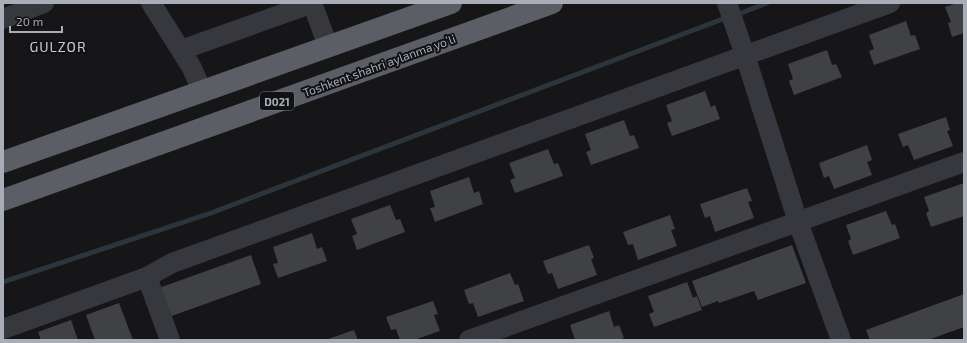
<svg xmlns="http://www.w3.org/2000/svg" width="967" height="343" font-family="'Exo 2',sans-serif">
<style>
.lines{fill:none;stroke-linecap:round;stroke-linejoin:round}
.stream{stroke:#2c353c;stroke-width:5}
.building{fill:#404145}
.minor{stroke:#37383d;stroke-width:20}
.trunk{stroke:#5b5e65;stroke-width:22}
.labels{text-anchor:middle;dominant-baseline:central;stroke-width:4;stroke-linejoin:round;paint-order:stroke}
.shield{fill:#111113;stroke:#7b7e86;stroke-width:1}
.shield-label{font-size:11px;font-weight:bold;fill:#a8adb8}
.street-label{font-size:12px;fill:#a8adb8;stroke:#111113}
.quarter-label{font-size:14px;letter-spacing:1px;fill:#c9ccd4;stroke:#111113}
</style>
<rect width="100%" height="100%" fill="#161618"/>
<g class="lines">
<g class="stream">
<path d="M736 15 767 3"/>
<path d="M3 282 211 213 728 17"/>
</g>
</g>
<g class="building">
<path d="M957 3H964V33L952 37 948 23 951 22 945 7Z"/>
<path d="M906 21 911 36 915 35 920 49 874 65 869 51 874 49 869 35Z"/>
<path d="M827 50 832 65 836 64 842 77 794 95 789 81 793 79 788 64Z"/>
<path d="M705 91 711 107 715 105 720 119 672 136 667 123 672 121 666 105Z"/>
<path d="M946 117 950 130 947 131 953 146 914 160 908 145 903 147 898 134Z"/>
<path d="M624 120 630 136 634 135 639 148 591 165 586 152 591 150 585 134Z"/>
<path d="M867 145 872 160 867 162 872 175 834 189 829 176 824 178 819 163Z"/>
<path d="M548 149 554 164 558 163 563 176 515 193 510 180 515 178 509 163Z"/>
<path d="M469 177 474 193 479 191 483 204 435 222 430 208 435 207 430 191Z"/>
<path d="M964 183V216L931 227 926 213 929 211 924 197Z"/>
<path d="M747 188 752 201 748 202 754 218 715 232 710 216 705 218 700 204Z"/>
<path d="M390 205 396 220 400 219 405 232 357 250 352 236 357 234 351 219Z"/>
<path d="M886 211 892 225 895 224 900 238 853 255 848 241 851 239 846 225Z"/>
<path d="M670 215 675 229 671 230 677 246 638 260 633 244 628 245 623 232Z"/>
<path d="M312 233 317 249 322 247 327 261 278 278 273 264 278 263 273 247Z"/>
<path d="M589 245 594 258 591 259 597 275 558 289 552 273 548 274 543 261Z"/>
<path d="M792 245 806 283 758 300 754 291 719 303 718 301 702 307 692 281Z"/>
<path d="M251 255 261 284 166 318 156 289Z"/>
<path d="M510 273 515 285 518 284 524 301 478 317 473 303 469 304 464 290Z"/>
<path d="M687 282 693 298 697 296 702 310 654 327 649 314 654 312 648 296Z"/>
<path d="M964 294V327L928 340H870L866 330Z"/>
<path d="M433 301 438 314 434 315 440 331 414 340H400L396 329 391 330 386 317Z"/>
<path d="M119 303 133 340H95L86 315Z"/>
<path d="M609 311 614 327 619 325 624 338 619 340H575L570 325Z"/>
<path d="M71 320 78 340H41L38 332Z"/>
<path d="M354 330 358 340H325Z"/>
</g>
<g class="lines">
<g class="minor">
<path d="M151 3 192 68 202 91"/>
<path d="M312 3 328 46"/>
<path d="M727 3 745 55 798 222 841 340"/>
<path d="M3 19 44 3"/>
<path d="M181 50 313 3"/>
<path d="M147 277 170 340"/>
<path d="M3 329 147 277 172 263 890 3"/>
<path d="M469 340 964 162"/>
</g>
<g class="trunk">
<path d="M3 162 451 3"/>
<path d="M3 200 552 3"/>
</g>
</g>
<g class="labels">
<rect class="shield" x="260" y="92" width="34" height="18" rx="3"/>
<g class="shield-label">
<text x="277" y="101">D021</text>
</g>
<g class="street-label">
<text transform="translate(379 65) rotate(-20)">Toshkent shahri aylanma yoʻli</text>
</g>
<g class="quarter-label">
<text x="58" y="46">GULZOR</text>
</g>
</g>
<rect width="967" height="343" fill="none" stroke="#a8adb8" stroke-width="8"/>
<path d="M10 26v6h52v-6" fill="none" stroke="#a8adb8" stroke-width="2"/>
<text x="16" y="26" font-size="12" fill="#a8adb8" stroke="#111113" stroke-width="3" paint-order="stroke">20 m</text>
</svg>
